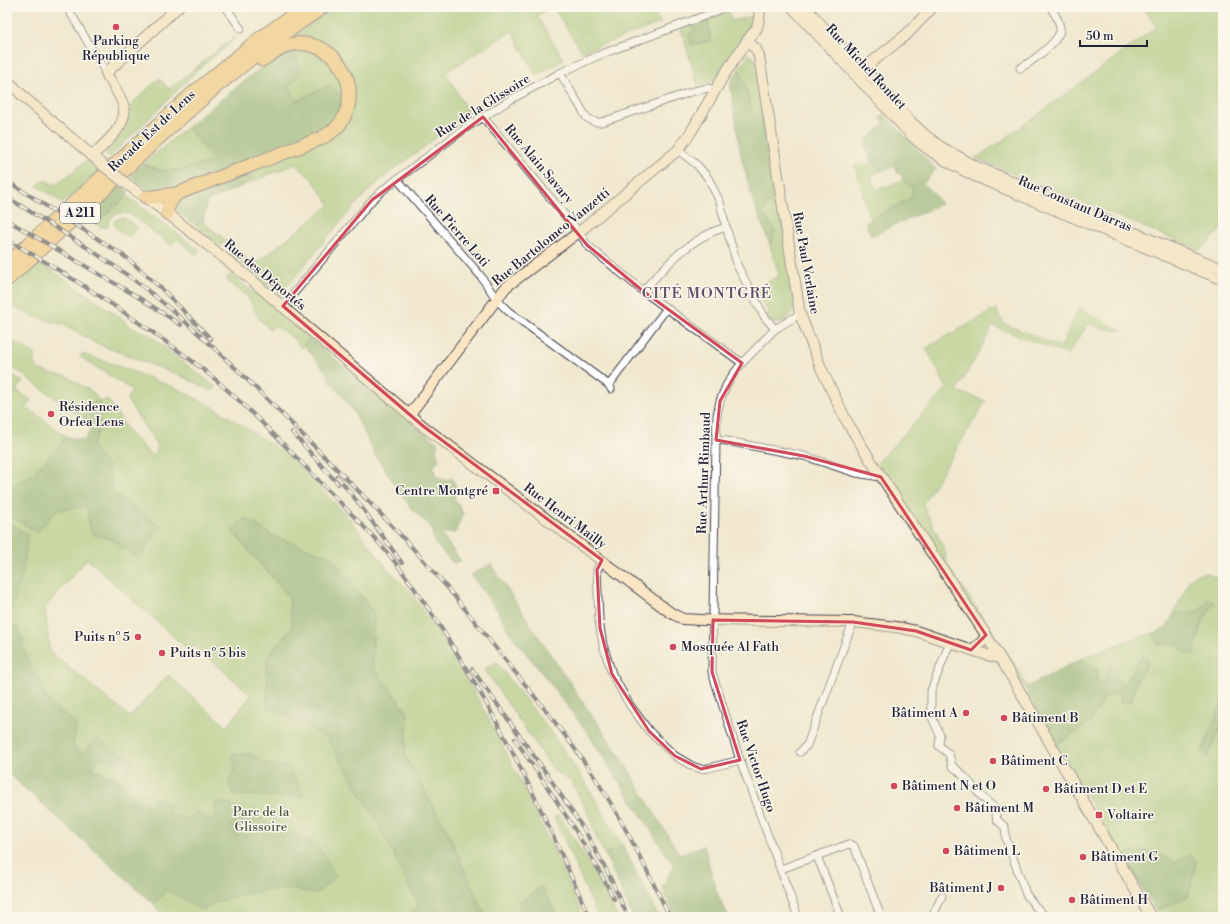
<svg xmlns="http://www.w3.org/2000/svg" width="1230" height="924" font-family="'Libre Bodoni',serif">
<style>
.green{fill:#97c16e;stroke:#5c7254;fill-rule:evenodd}
.forest{fill:#79a761;stroke:#4e644e}
.lines{fill:none;stroke-linecap:round;stroke-linejoin:round}
.street-casing{stroke:#414051;stroke-width:9}
.secondary-casing{stroke:#414051;stroke-width:12}
.highway-casing{stroke:#414051;stroke-width:15}
.street{stroke:#fff;stroke-width:7}
.secondary{stroke:#fbe6c3;stroke-width:10}
.highway{stroke:#f4c16a;stroke-width:13}
.rail-casing{stroke:#22223b;stroke-width:4}
.rail{stroke:#fbf7ec;stroke-width:2.5;stroke-dasharray:8;stroke-linecap:butt}
.secondary-bridge-casing{stroke:#414051;stroke-width:12;stroke-linecap:butt}
.secondary-bridge{stroke:#fbe6c3;stroke-width:10}
.marked{fill:none;stroke:#d1495b;stroke-width:3;stroke-linejoin:round}
.poi-dot{fill:#d1495b;stroke:#fbf7ec;stroke-width:1.5}
.labels{text-anchor:middle;dominant-baseline:central;stroke-width:3;stroke-linejoin:round;paint-order:stroke}
.shield{fill:#fbf7ec;stroke:#636270;stroke-width:1}
.shield-label{font-size:12px;font-weight:bold;fill:#22223b}
.poi-label{font-size:13px;fill:#22223b;stroke:#fbf7ec;text-anchor:start}
.street-label{font-size:13px;fill:#22223b;stroke:#fbf7ec}
.park-label{font-size:13px;fill:#4b5a4d;stroke:#fbf7ec}
.quarter-label{font-size:15px;letter-spacing:1px;fill:#5f4d69;stroke:#fbf7ec}
</style>
<rect width="100%" height="100%" fill="#fbf7ec"/>
<filter id="ink" filterUnits="userSpaceOnUse"><feTurbulence type="fractalNoise" baseFrequency=".025" numOctaves="2"/><feDisplacementMap in="SourceGraphic" scale="8" xChannelSelector="R" yChannelSelector="G"/><feConvolveMatrix kernelMatrix="1 2 1 2 8 2 1 2 1" color-interpolation-filters="sRGB"/></filter>
<filter id="wash" filterUnits="userSpaceOnUse"><feTurbulence type="fractalNoise" baseFrequency=".012" numOctaves="4" result="noise"/><feDisplacementMap in="SourceGraphic" scale="16" xChannelSelector="R" yChannelSelector="G"/><feGaussianBlur stdDeviation="0.9" result="paint"/><feColorMatrix in="noise" values="0 0 0 0 0 0 0 0 0 0 0 0 0 0 0 0 0 1.4 0 .05"/><feComposite in="paint" operator="in"/></filter>
<g filter="url(#wash)">
<rect width="100%" height="100%" fill="#f0e9cf"/>
<g class="green">
<path d="M337 7H551L537 16 564 60 536 75 512 31 446 72 469 114 389 173 365 194 336 227 280 295 229 253 235 248 255 264 330 205 313 180 295 164 256 180 245 170 340 130 348 71 295 41 294 38 310 25Z"/>
<path d="M553 7H651L661 23 582 52Z"/>
<path d="M1142 7H1223V228L1200 250 975 158 996 145 1157 27Z"/>
<path d="M729 11 732 21 752 16 750 26 714 80 698 86 681 29 692 25 694 31 691 45 711 41 708 19Z"/>
<path d="M234 37 235 39 197 71 109 158C105 155 105 152 107 148 122 132 127 129 129 107L159 78 169 89Z"/>
<path d="M297 51C327 52 341 67 343 97L329 85 297 101 289 86 286 53Z"/>
<path d="M749 54 757 59 767 120 752 112 745 83 739 69Z"/>
<path d="M187 127 215 161 178 170 162 171 143 164Z"/>
<path d="M87 160 92 162 100 169 63 203 37 186 44 180 56 185Z"/>
<path d="M872 163 882 171 871 175 876 190 903 180 912 188V197L870 220 855 166Z"/>
<path d="M127 196 199 250 196 255 177 239 171 245 130 214C117 212 110 214 108 227H102L96 224Z"/>
<path d="M767 203 780 206 795 305C792 315 782 327 771 322L767 314 769 313 754 288 779 276 770 245 775 231 763 213Z"/>
<path d="M120 218C127 218 132 223 138 228L129 237C122 233 114 230 114 221Z"/>
<path d="M203 222 227 241 221 246 195 225Z"/>
<path d="M38 264 54 272 124 320 128 326 151 335 175 356 203 377 216 388 212 391 181 376 95 343 67 326 33 316 15 308 7 307V294Z"/>
<path d="M230 274 271 305 310 338 301 348 292 337 274 325 270 330 258 318 254 308 247 296 226 280Z"/>
<path d="M1079 308 1122 331 1101 328 1088 324 1068 355 993 326 957 391 986 401 923 504 945 551 947 564 1019 671 1027 686 1025 688 877 463 947 388 926 348 996 309 1001 319 1005 324 1061 347Z"/>
<path d="M7 338 34 353 36 368 52 374 66 376 94 393 99 401 108 400 129 432 153 457 158 447 127 400 132 390 80 357 82 354 108 362 178 389 215 408 292 458 348 517 386 567 410 591 443 640 480 702 518 776 558 859 583 917H558L541 886 518 905 523 917H487L478 901 449 835 405 755 408 713 372 666 374 614 332 557 273 536 245 518 232 531 289 597 292 627 309 708 378 822 424 917H162L154 904 7 772V371L23 382 16 390 31 400 26 407 67 437 54 451 108 467 91 447 99 430 89 404 83 419 7 363ZM87 559 190 651 195 646 251 695 227 727 168 675 130 717 50 652 45 608Z"/>
<path d="M1206 573 1223 580V700L1202 752 1208 757 1223 720V917H1160L1132 872 1147 851 1131 852 1124 858 1056 745 1091 722 1102 700 1113 693 1121 694 1131 702 1138 677 1149 661 1143 654 1124 684 1114 680 1104 684 1097 681V668L1080 659 1127 641 1153 633 1159 645 1175 644 1186 654H1194L1201 624 1214 603 1198 612 1174 613 1190 579 1196 574Z"/>
<path d="M496 662 547 727 582 777 623 846 605 854 597 839 588 814 572 782 554 771 484 669Z"/>
<path d="M560 815 603 888 617 917H598L554 817Z"/>
</g>
<g class="forest">
<path d="M708 19 711 41 691 45 689 34 694 31 692 25Z"/>
<path d="M286 53 296 56 301 72 289 86 297 101 329 85 343 97C340 121 336 121 317 134L175 190 152 192 130 175 143 164 162 171 178 170 214 161 187 127 250 76 276 57Z"/>
<path d="M739 69 745 83 752 112 767 120 780 206 767 203 763 213 775 231 770 245 752 198 741 156 730 83Z"/>
<path d="M884 114 936 169 923 184 934 194 941 204 871 236 865 223 912 197V188L903 180 901 173 898 174 895 166 882 171 872 163 866 146 867 140 885 123 880 118Z"/>
<path d="M245 170 256 180 207 201 203 222 195 225C183 216 171 212 182 196Z"/>
<path d="M119 184 128 191 127 196 96 224 84 217Z"/>
<path d="M310 338 403 416 438 443 436 450 439 460 434 466C433 477 442 483 452 478L457 488 454 498 463 513 455 533H444L442 535 461 561 454 564 435 544 431 527 410 507 375 455 356 416 342 395 328 379 330 377 304 345Z"/>
<path d="M99 401C103 420 99 430 92 447L108 467 113 493 161 527 138 558 111 539 92 534 86 506 57 510 37 532 7 514V498L15 501 12 486 34 473 67 437 85 440 93 424 83 419 89 404Z"/>
<path d="M245 518 273 536 332 557 374 614 372 666 408 713 405 756 449 835 478 901 487 917H406L419 906 378 822 327 738 297 720 267 707V657L292 627 289 597 232 530Z"/>
<path d="M7 521 28 535 22 575 11 613H7Z"/>
<path d="M491 564 538 636 624 762 679 854 704 846 717 893 729 917H676L662 887 674 866 587 732 548 681 509 632 499 613 471 575Z"/>
<path d="M1209 598 1214 603 1201 624 1194 654H1186L1175 644 1159 645 1153 633 1166 628 1174 613 1198 612Z"/>
<path d="M18 626 30 667 39 679 45 696 57 709 77 724 73 745 83 753 96 738 113 750 133 759 129 769 100 756 92 768 123 782 135 799 150 807 155 798 167 803 170 814 185 819 197 811 209 821 216 815 215 803H229L242 814 264 819 281 831 305 837 321 851 336 876 316 894C307 892 299 890 291 889 272 888 234 895 217 902 212 904 207 907 203 910L167 890 154 904 7 772V678L13 675 7 659V631Z"/>
<path d="M1143 654 1149 660 1138 678 1131 702H1120L1121 694 1113 693 1102 701 1091 722 1056 745 1025 688 1080 659 1097 668V681L1104 684 1110 665 1120 667 1114 680 1124 684Z"/>
<path d="M1223 700V720L1208 757 1202 752Z"/>
<path d="M232 754H252L261 762 289 767 304 797 235 795 228 785 235 768Z"/>
<path d="M623 846 659 917H633L605 854Z"/>
<path d="M1147 851 1162 855 1174 862 1191 855 1196 862 1189 896 1156 911 1124 858 1131 852Z"/>
<path d="M541 886 558 917H523L518 905Z"/>
</g>
</g>
<g filter="url(#ink)">
<g class="lines">
<defs>
<g id="street">
<path d="M67 7 106 73"/>
<path d="M226 7 241 29"/>
<path d="M1020 68C1030 63 1059 42 1060 30 1061 22 1054 14 1051 7"/>
<path d="M560 73 587 118 595 122H602L694 91 708 88 715 90"/>
<path d="M483 117 579 232 587 245 643 291 742 363"/>
<path d="M678 150 697 165 708 178 720 202 726 227 738 267 764 316 775 329"/>
<path d="M397 179 480 275 497 300 508 311 609 385 611 389"/>
<path d="M643 291C666 265 691 237 726 227"/>
<path d="M283 306 372 200 383 190 464 129 510 100 560 73 602 54 712 13 724 7"/>
<path d="M609 385 667 308"/>
<path d="M716 440 727 441 804 456 856 473 881 477"/>
<path d="M602 560 597 570 599 621 603 645 612 674 629 704 649 731 675 756 692 766 701 769 709 768 740 760"/>
<path d="M950 642 931 691V715L940 735 939 746 949 754 952 766C969 777 976 795 994 807L997 820 1005 827 1006 839 1026 894 1035 906 1046 917"/>
<path d="M800 752 807 745 853 622"/>
<path d="M817 856 841 917"/>
<path d="M781 869 849 844 854 846 881 917"/>
<path d="M798 917 740 760 712 672 716 440 717 415 720 401 726 386 732 376 742 363 775 329 800 314"/>
<path d="M932 917 942 896"/>
</g>
<g id="secondary">
<path d="M792 7 913 137C932 154 954 166 977 177L1223 280"/>
<path d="M805 7 850 56 875 81 888 97 910 121 925 135 941 147 975 166 1183 253 1223 269"/>
<path d="M747 41 756 49 759 56 800 314 821 368 846 420 871 461 986 635 1011 676 1151 917"/>
<path d="M858 73 907 34 933 7"/>
<path d="M7 80 26 99 97 160"/>
<path d="M92 156C104 144 126 127 124 109 123 98 111 83 106 73L178 7"/>
<path d="M128 185 167 213 248 277 423 426 671 613 683 619 702 620 853 622 896 627 916 631 987 655 999 658"/>
<path d="M410 414 506 287 579 232 678 150 691 132 724 75 747 41 757 28 759 19 760 7"/>
<path d="M971 650 982 642 986 635"/>
</g>
<g id="highway">
<path d="M146 197H153L176 194 322 138C328 134 334 131 339 125 367 89 335 35 289 45 279 48 271 54 262 60"/>
<path d="M167 213 169 204 176 194"/>
<path d="M7 264 192 94 259 39 304 7"/>
<path d="M7 280 82 211 152 144 217 86 271 43 323 7"/>
</g>
</defs>
<use href="#street" class="street-casing"/>
<use href="#secondary" class="secondary-casing"/>
<use href="#highway" class="highway-casing"/>
<use href="#street" class="street"/>
<use href="#secondary" class="secondary"/>
<use href="#highway" class="highway"/>
<defs>
<g id="rail">
<path d="M7 181 98 239 127 258 161 288 211 339"/>
<path d="M7 197C57 229 109 259 156 297 210 341 262 394 311 443 350 482 389 521 425 562 455 595 482 631 510 666 540 703 571 741 597 781 625 824 647 871 670 917"/>
<path d="M7 220 138 297 181 325"/>
<path d="M7 240C39 257 70 277 101 297 140 323 180 350 216 380 254 413 290 450 324 486 352 515 381 542 404 574 481 679 538 798 589 917"/>
<path d="M292 432 338 484"/>
<path d="M337 476 360 505 402 563"/>
<path d="M472 669 549 777 585 831 609 875 628 917"/>
<path d="M515 739C550 791 586 843 614 899"/>
</g>
</defs>
<use href="#rail" class="rail-casing"/>
<use href="#rail" class="rail"/>
<defs>
<path id="secondary-bridge" d="M99 162 128 185"/>
</defs>
<use href="#secondary-bridge" class="secondary-bridge-casing"/>
<use href="#secondary-bridge" class="secondary-bridge"/>
</g>
</g>
<path d="M0 0H1230V924H0ZM483 117 587 245 643 291 742 363 720 401 716 440 804 456 881 477 986 635 971 650 916 631 853 622 713 620 712 672 740 760 701 769 675 756 649 731 612 674 600 628 597 570 602 560 423 426 283 306 372 200Z" fill="#f0e9cf" fill-opacity=".55" fill-rule="evenodd"/>
<path class="marked" d="M483 117 587 245 643 291 742 363 720 401 716 440 804 456 881 477 986 635 971 650 916 631 853 622 713 620 712 672 740 760 701 769 675 756 649 731 612 674 600 628 597 570 602 560 423 426 283 306 372 200Z"/>
<g class="poi-dot">
<circle cx="116" cy="27" r="4"/>
<circle cx="51" cy="414" r="4"/>
<rect x="492" y="487" width="8" height="8" rx="2"/>
<circle cx="138" cy="637" r="4"/>
<circle cx="673" cy="647" r="4"/>
<circle cx="162" cy="653" r="4"/>
<circle cx="966" cy="713" r="4"/>
<circle cx="1004" cy="718" r="4"/>
<circle cx="993" cy="761" r="4"/>
<circle cx="894" cy="786" r="4"/>
<circle cx="1046" cy="789" r="4"/>
<circle cx="957" cy="808" r="4"/>
<rect x="1095" y="811" width="8" height="8" rx="2"/>
<circle cx="946" cy="851" r="4"/>
<circle cx="1083" cy="857" r="4"/>
<circle cx="1001" cy="888" r="4"/>
<circle cx="1072" cy="900" r="4"/>
</g>
<g class="labels">
<rect class="shield" x="60" y="203" width="40" height="20" rx="3"/>
<g class="shield-label">
<text x="80" y="213">A 211</text>
</g>
<g class="poi-label">
<text x="116" y="41" text-anchor="middle">Parking<tspan x="116" dy="15">République</tspan></text>
<text x="59" y="407">Résidence<tspan x="59" dy="15">Orfea Lens</tspan></text>
<text x="488" y="491" text-anchor="end">Centre Montgré</text>
<text x="130" y="637" text-anchor="end">Puits n° 5</text>
<text x="681" y="647">Mosquée Al Fath</text>
<text x="170" y="653">Puits n° 5 bis</text>
<text x="958" y="713" text-anchor="end">Bâtiment A</text>
<text x="1012" y="718">Bâtiment B</text>
<text x="1001" y="761">Bâtiment C</text>
<text x="902" y="786">Bâtiment N et O</text>
<text x="1054" y="789">Bâtiment D et E</text>
<text x="965" y="808">Bâtiment M</text>
<text x="1107" y="815">Voltaire</text>
<text x="954" y="851">Bâtiment L</text>
<text x="1091" y="857">Bâtiment G</text>
<text x="993" y="888" text-anchor="end">Bâtiment J</text>
<text x="1080" y="900">Bâtiment H</text>
</g>
<g class="street-label">
<text transform="translate(866 67) rotate(47)">Rue Michel Rondet</text>
<text transform="translate(483 106) rotate(-32)">Rue de la Glissoire</text>
<text transform="translate(152 131) rotate(-43)">Rocade Est de Lens</text>
<text transform="translate(539 164) rotate(50)">Rue Alain Savary</text>
<text transform="translate(1075 204) rotate(23)">Rue Constant Darras</text>
<text transform="translate(457 231) rotate(49)">Rue Pierre Loti</text>
<text transform="translate(551 237) rotate(-39)">Rue Bartolomeo Vanzetti</text>
<text transform="translate(806 263) rotate(80)">Rue Paul Verlaine</text>
<text transform="translate(265 275) rotate(40)">Rue des Déportés</text>
<text transform="translate(704 473) rotate(-88)">Rue Arthur Rimbaud</text>
<text transform="translate(565 516) rotate(37)">Rue Henri Mailly</text>
<text transform="translate(756 766) rotate(71)">Rue Victor Hugo</text>
</g>
<g class="park-label">
<text x="261" y="812">Parc de la<tspan x="261" dy="15">Glissoire</tspan></text>
</g>
<g class="quarter-label">
<text x="707" y="293">CITÉ MONTGRÉ</text>
</g>
</g>
<rect width="1230" height="924" fill="none" stroke="#fbf7ec" stroke-width="24"/>
<path d="M1080 40v6h67v-6" fill="none" stroke="#22223b" stroke-width="2"/>
<text x="1086" y="40" font-size="12" fill="#22223b" stroke="#fbf7ec" stroke-width="3" paint-order="stroke">50 m</text>
</svg>
